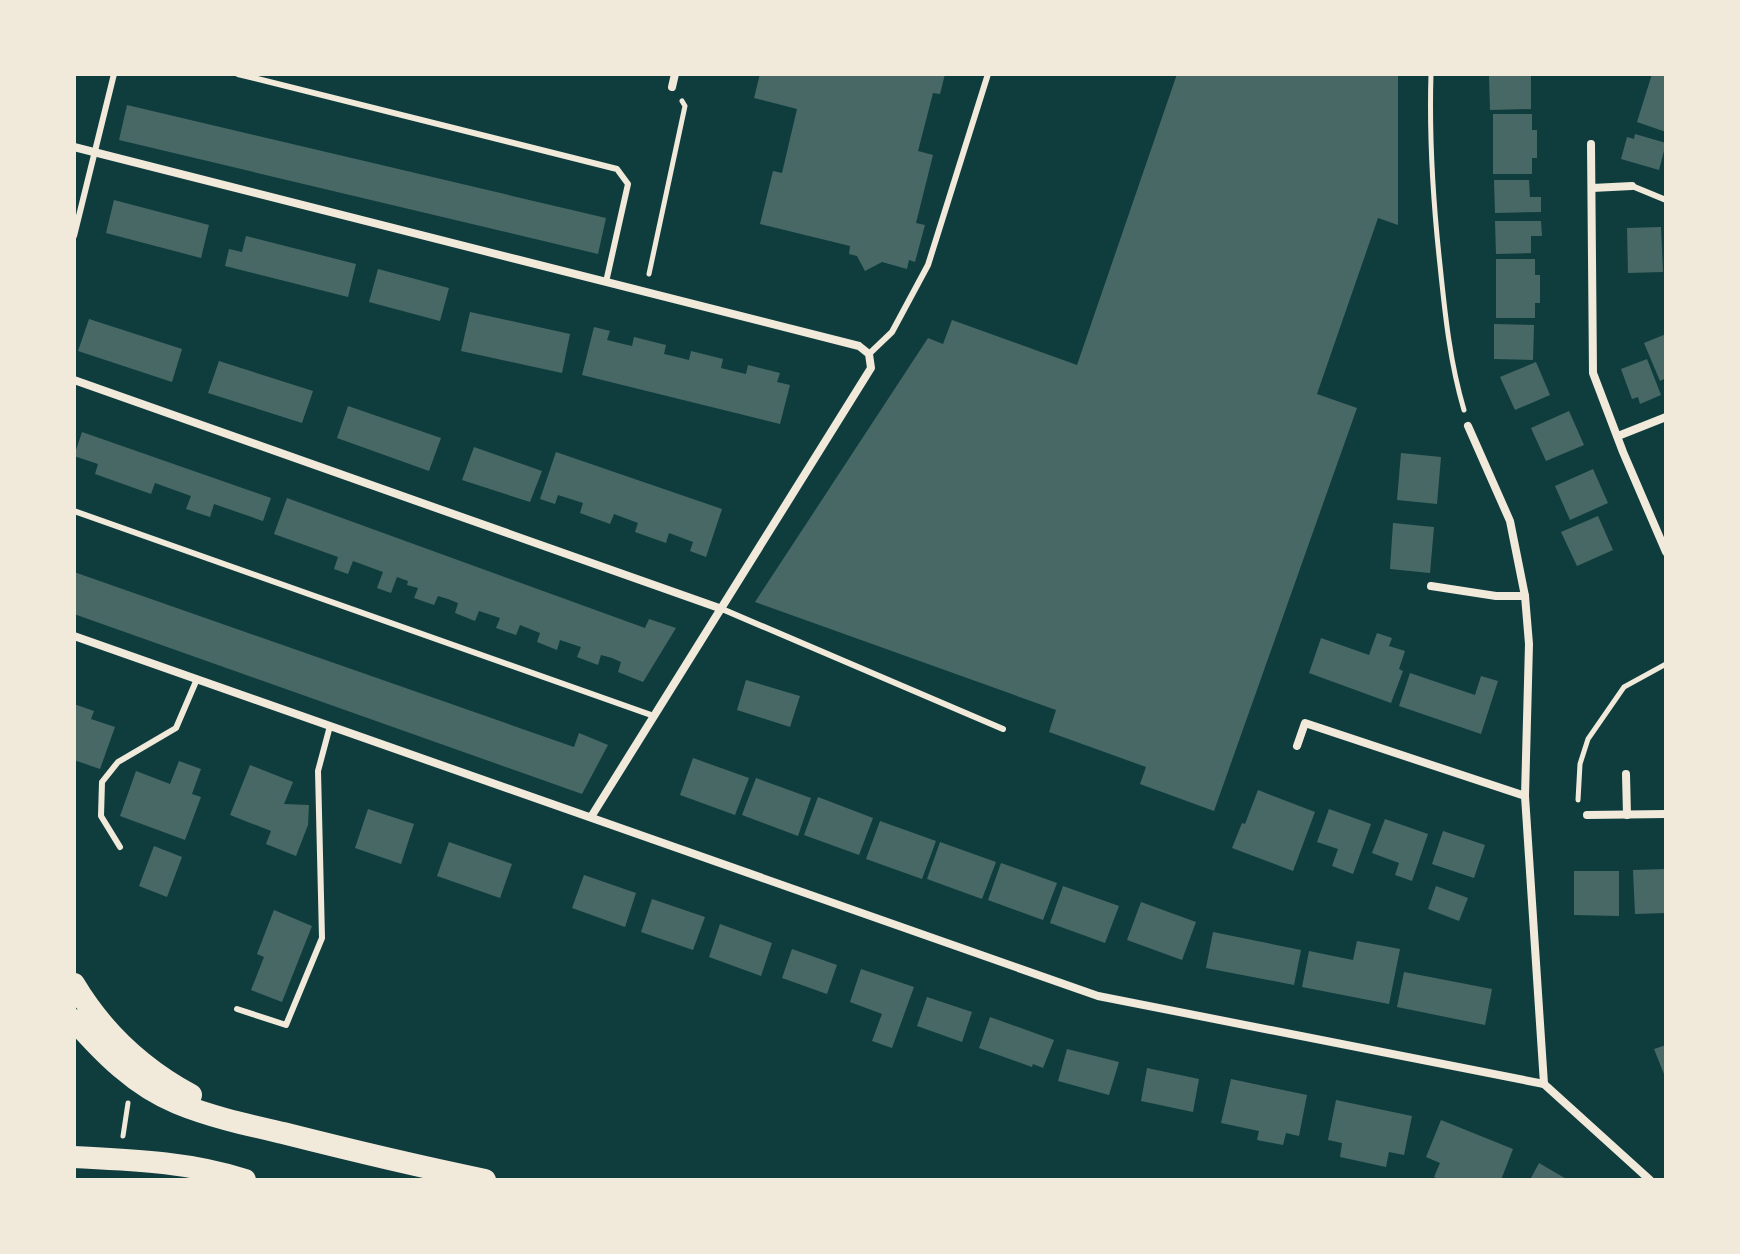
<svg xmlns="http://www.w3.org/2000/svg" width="1740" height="1254" font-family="'Varela Round',sans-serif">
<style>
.building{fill:#486865}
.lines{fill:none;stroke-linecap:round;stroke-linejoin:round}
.path{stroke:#f1e9da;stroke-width:5}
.service{stroke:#f1e9da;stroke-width:6}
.minor{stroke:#f1e9da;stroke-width:8}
.trunk{stroke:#f1e9da;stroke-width:22}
</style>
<rect width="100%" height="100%" fill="#0f3d3e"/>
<g class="building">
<path d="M760 74H945L940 94 933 93 918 151 933 155 916 223 925 225 915 262 909 260 907 269 882 262 865 271 857 256 849 254 850 246 760 224 773 171 782 173 797 109 754 98Z"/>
<path d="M1177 74H1398V225L1378 218 1317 394 1357 408 1214 811 1140 784 1146 767 1049 732 1056 710 755 602 928 338 943 344 952 320 1077 365Z"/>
<path d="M1531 74V109L1490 110 1489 75Z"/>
<path d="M1652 74 1666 75V132L1637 122Z"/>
<path d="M127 105 606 218 598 254 119 140Z"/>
<path d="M1493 114H1532V130H1537V158H1532V174H1493Z"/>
<path d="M1635 134 1666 143 1659 170 1621 159 1627 137 1634 139Z"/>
<path d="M1494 180H1529L1530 197H1541V212L1495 213Z"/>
<path d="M114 200 209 225 201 258 106 233Z"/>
<path d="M1495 221H1541L1542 236H1531V253L1496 254Z"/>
<path d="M1661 227 1663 272 1628 273 1627 228Z"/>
<path d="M246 236 356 264 348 297 225 266 229 249 242 252Z"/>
<path d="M1496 259H1535V275H1540V303H1535V318H1496Z"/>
<path d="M378 269 449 288 440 321 369 302Z"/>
<path d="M470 312 570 334 562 373 461 351Z"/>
<path d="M89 319 182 349 172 382 78 351Z"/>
<path d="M1494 324 1534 325 1533 360 1494 359Z"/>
<path d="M594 327 610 331 607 340 619 343 632 346 634 337 666 345 664 354 677 357 689 360 691 351 723 359 721 368 733 371 746 374 748 365 780 373 777 382 790 385 780 424 582 375Z"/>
<path d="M1666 334V378L1660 381 1644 343Z"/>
<path d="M1647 359 1661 395 1640 404 1638 397 1632 399 1621 369Z"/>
<path d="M219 361 313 391 302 423 208 393Z"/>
<path d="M1536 362 1550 395 1515 410 1500 377Z"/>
<path d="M348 406 441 438 429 471 337 438Z"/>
<path d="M1569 411 1584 445 1546 461 1531 428Z"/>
<path d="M82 432 271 498 263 521 214 504 210 517 186 509 191 496 155 483 151 494 95 474 98 464 74 456Z"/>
<path d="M474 447 542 471 530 502 462 480Z"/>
<path d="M556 452 722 509 706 557 690 551 693 542 669 533 666 543 635 532 638 523 614 514 610 524 580 513 583 503 558 495 555 504 540 499Z"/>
<path d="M1401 453 1441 457 1437 504 1397 500Z"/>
<path d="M1593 469 1608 503 1570 520 1555 486Z"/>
<path d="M287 498 645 628 649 619 676 628 643 682 618 672 621 662 612 658 601 655 598 665 577 657 581 647 560 640 557 650 537 642 540 633 520 625 516 635 496 628 500 618 479 611 475 621 455 613 458 603 448 599 438 596 434 605 414 598 418 588 407 585 408 581 397 577 391 593 377 588 383 572 353 561 348 574 334 569 338 557 274 534Z"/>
<path d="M1598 516 1613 550 1577 566 1561 532Z"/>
<path d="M1393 523 1434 527 1430 573 1390 569Z"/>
<path d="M74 572 574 747 579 733 608 745 582 794 74 614Z"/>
<path d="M1377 633 1392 638 1389 646 1405 651 1399 669 1403 671 1391 703 1309 673 1321 638 1369 655Z"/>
<path d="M1410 673 1475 695 1481 676 1498 681 1481 734 1399 706Z"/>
<path d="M746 680 800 696 790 727 737 710Z"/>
<path d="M74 704 94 711 91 719 115 727 100 769 74 760Z"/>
<path d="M693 758 749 778 735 815 680 795Z"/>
<path d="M179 761 201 769 192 794 201 797 185 840 120 816 136 771 170 784Z"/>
<path d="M250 765 293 782 284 804 309 805 308 825 296 856 266 844 271 831 230 815Z"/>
<path d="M756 778 811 798 798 836 742 815Z"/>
<path d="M1258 790 1315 812 1293 871 1232 848 1242 823 1245 824Z"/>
<path d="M818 797 873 818 859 855 804 835Z"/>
<path d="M368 809 414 824 401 864 355 848Z"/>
<path d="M1329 809 1371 824 1353 874 1332 866 1338 849 1317 842Z"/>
<path d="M1385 819 1428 834 1412 881 1395 875 1399 863 1372 853Z"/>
<path d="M880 821 936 841 922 879 866 859Z"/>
<path d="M1443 831 1485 845 1474 878 1432 864Z"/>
<path d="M449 842 512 864 500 898 437 876Z"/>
<path d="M940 842 996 862 982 899 927 879Z"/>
<path d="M154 846 182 857 167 897 139 886Z"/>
<path d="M1001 863 1057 883 1043 920 988 900Z"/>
<path d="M1666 869V913L1635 914 1633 870Z"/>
<path d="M1574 871H1619V916L1574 915Z"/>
<path d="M584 875 636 893 625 927 572 908Z"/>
<path d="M1063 886 1119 906 1105 943 1050 923Z"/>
<path d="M1436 886 1468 898 1459 921 1428 909Z"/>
<path d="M652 899 705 917 693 950 641 932Z"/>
<path d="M1141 902 1196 922 1182 960 1127 940Z"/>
<path d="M274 910 312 926 282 1002 251 990 264 957 257 954Z"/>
<path d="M720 924 772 943 761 976 709 957Z"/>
<path d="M1213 932 1301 950 1294 985 1206 968Z"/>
<path d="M1357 941 1400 949 1389 1004 1302 987 1309 951 1353 960Z"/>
<path d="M792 949 837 965 827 994 782 978Z"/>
<path d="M861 969 914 987 892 1048 872 1041 882 1014 850 1002Z"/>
<path d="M1404 972 1492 989 1485 1025 1397 1007Z"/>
<path d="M927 997 972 1012 962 1042 917 1026Z"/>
<path d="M990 1017 1054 1040 1043 1068 1033 1064 1032 1067 979 1048Z"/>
<path d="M1666 1045V1079L1654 1049Z"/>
<path d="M1067 1049 1119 1062 1109 1095 1058 1081Z"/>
<path d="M1147 1068 1199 1079 1193 1112 1141 1101Z"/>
<path d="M1231 1079 1307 1095 1299 1136 1286 1133 1283 1145 1257 1140 1259 1131 1221 1123Z"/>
<path d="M1336 1100 1412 1116 1404 1155 1389 1152 1386 1167 1340 1157 1342 1143 1328 1140Z"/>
<path d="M1441 1120 1513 1149 1501 1180H1442L1434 1177 1440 1163 1426 1157Z"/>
<path d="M1539 1163 1568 1180H1530Z"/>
</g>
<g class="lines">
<g class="path">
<path d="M1431 74C1429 138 1433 201 1440 265 1445 314 1450 363 1464 410"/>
<path d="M649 274 685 106 682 101"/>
<path d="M1578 800 1580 764 1588 739 1624 687 1666 664"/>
<path d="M123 1136 128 1103"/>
</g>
<g class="service">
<path d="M238 74 617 169 628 184 606 282"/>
<path d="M1632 186 1666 200"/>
<path d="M74 236 114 74"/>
<path d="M869 354 892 332 928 265 988 74"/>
<path d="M74 511 654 716"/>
<path d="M722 609 1003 729"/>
<path d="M120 847 101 816 102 782 118 762 176 728 197 679"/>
<path d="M237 1009 286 1025 322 938 318 771 330 726"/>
</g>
<g class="minor">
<path d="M672 87 675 74"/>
<path d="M1591 144 1593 373 1623 452 1666 552"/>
<path d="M74 147 859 346 869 354 871 368 591 817"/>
<path d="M1592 188 1632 186"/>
<path d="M74 380 722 609"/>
<path d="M1468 426 1510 521 1525 596 1529 644 1525 796 1544 1084"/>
<path d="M1618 436 1666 417"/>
<path d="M1431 586 1496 596H1525"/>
<path d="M74 636 1098 996 1544 1084 1650 1180"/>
<path d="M1297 746 1305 723 1525 796"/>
<path d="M1626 774 1627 815"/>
<path d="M1587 815 1666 814"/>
</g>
<g class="trunk">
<path d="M74 984C102 1031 143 1069 191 1095"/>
<path d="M74 1020C103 1053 135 1086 177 1103 211 1117 248 1125 283 1133 350 1150 417 1166 485 1180"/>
<path d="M74 1157C132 1160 190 1162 245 1180"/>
</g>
</g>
<rect width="1740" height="1254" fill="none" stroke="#f1e9da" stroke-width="152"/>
</svg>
